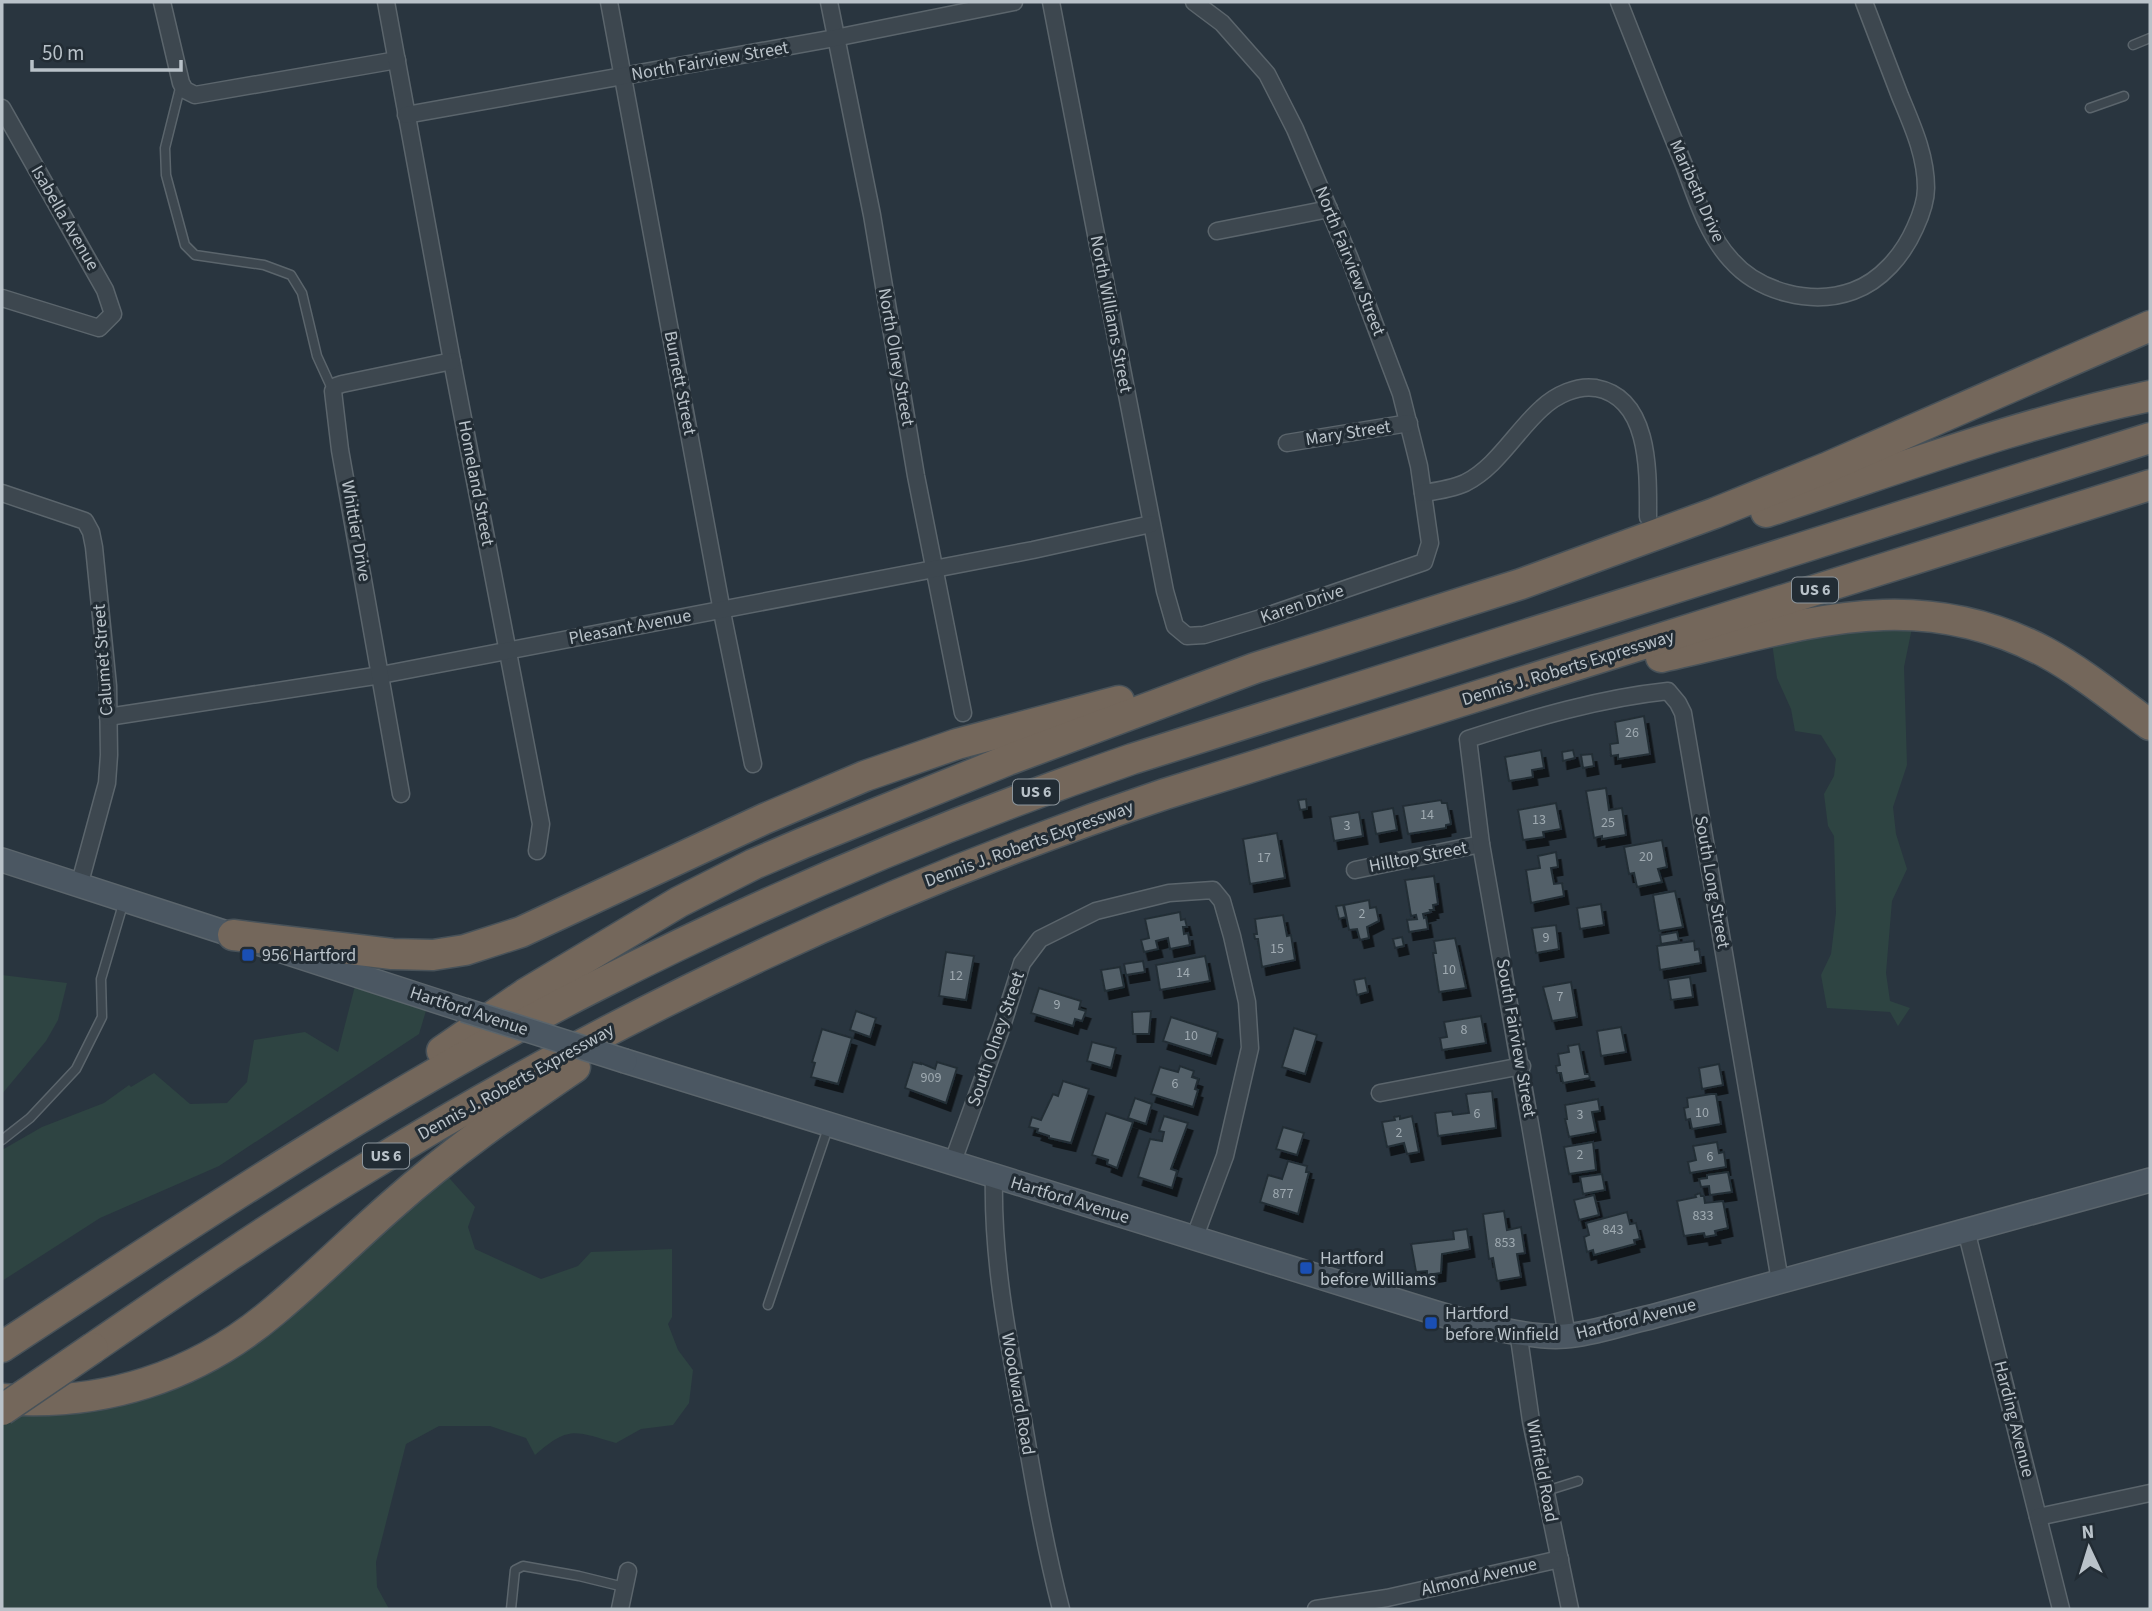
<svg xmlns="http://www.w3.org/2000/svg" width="2152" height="1611" font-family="'Source Sans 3',sans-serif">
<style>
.green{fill:#2e4442}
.building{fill:#526069;stroke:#242e36;stroke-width:2;filter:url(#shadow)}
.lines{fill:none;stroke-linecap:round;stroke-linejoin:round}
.lane-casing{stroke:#5b656c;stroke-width:11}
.street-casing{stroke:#5b656c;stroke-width:19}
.secondary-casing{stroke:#5b656c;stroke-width:26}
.highway-casing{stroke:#485259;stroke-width:33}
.lane{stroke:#3d474f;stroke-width:8}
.street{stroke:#3d474f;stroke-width:16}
.secondary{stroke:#4b5762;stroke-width:23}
.highway{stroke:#74675b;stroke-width:30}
.secondary-bridge-casing{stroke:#5b656c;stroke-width:26;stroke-linecap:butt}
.highway-bridge-casing{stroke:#485259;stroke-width:33;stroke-linecap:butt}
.secondary-bridge{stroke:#4b5762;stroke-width:23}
.highway-bridge{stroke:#74675b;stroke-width:30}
.transit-dot{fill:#1a4fb4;stroke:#222c34;stroke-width:2.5}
.labels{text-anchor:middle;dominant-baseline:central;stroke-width:6;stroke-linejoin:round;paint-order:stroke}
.number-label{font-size:14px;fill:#9faab1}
.shield{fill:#222c34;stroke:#8c959c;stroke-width:2}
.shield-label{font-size:16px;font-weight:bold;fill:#b9c2c9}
.street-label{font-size:18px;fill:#b9c2c9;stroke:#222c34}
.poi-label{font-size:18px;fill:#b9c2c9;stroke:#222c34;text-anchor:start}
</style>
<defs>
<filter id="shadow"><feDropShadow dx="4.5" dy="8" stdDeviation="0" flood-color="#0009"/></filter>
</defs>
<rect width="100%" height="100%" fill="#29353f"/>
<g class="green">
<path d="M1913 623 1904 667 1907 765 1893 807 1896 834 1907 869 1892 901 1886 973 1890 1001 1910 1008 1898 1026 1890 1012 1827 1008 1821 975 1831 954 1836 913 1834 836 1828 826 1824 794 1834 776 1836 759 1821 735 1795 731 1791 709 1777 678 1771 636Z"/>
<path d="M2 975 67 983 58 1020 46 1041 2 1094Z"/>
<path d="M356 982 428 1004 419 1034 219 1166 100 1218 2 1281V1150L42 1127 104 1103 129 1085 131 1087 154 1073 190 1104 227 1103 247 1082 254 1040 305 1032 338 1052Z"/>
<path d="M443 1171 475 1207 468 1227 475 1249 541 1279 578 1266 591 1252 672 1249V1317L668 1324 678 1350 693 1370 689 1403 673 1425 641 1429 616 1443C575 1431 569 1425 535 1455L526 1438 490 1426H439L406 1444 376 1562 377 1587 389 1609H2V1420L15 1410 156 1389Z"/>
</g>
<g class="building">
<path d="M1644 716 1650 754 1618 759V755L1611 756 1610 744 1618 743 1615 722Z"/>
<path d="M1541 750 1544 768 1532 770 1533 777 1509 781 1505 757Z"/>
<path d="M1573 750 1575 758 1563 761 1562 752Z"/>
<path d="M1592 754 1594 766 1583 768 1581 755Z"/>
<path d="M1606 788 1609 810 1622 808 1626 835 1602 839V836L1594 838 1586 791Z"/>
<path d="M1306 799 1307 809 1300 810 1298 800Z"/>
<path d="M1441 800 1442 803H1447L1451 824 1446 825V828L1408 834 1403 806Z"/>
<path d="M1556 803 1561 829 1543 832 1544 837 1523 840 1518 810Z"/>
<path d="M1393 808 1397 830 1376 834 1372 812Z"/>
<path d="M1359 812 1363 836 1334 841 1330 817Z"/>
<path d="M1277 833 1285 878 1250 884 1243 839Z"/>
<path d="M1662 840 1667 867 1658 869 1662 882 1637 887 1634 873 1629 874 1624 847Z"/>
<path d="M1556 852 1558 867 1551 868 1554 884 1562 883 1564 896 1531 903 1526 870 1540 868 1538 856Z"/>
<path d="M1434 876 1438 904 1433 905 1434 910H1430L1431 912 1423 914 1424 918 1426 917 1428 929 1409 932 1407 920 1417 919 1416 915 1411 916 1405 880Z"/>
<path d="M1675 891 1683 927 1659 931 1653 895Z"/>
<path d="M1369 900 1370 908 1376 907 1379 921 1367 927 1369 938 1360 940 1357 929 1349 930 1344 905Z"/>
<path d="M1601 904 1604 925 1580 929 1577 908Z"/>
<path d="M1343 905 1346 917 1339 919 1336 906Z"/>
<path d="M1180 912 1181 920 1185 919 1187 927H1183L1184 934 1188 933 1190 945 1170 949 1168 938 1156 941 1158 949 1144 952 1141 940 1149 938 1145 919Z"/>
<path d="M1283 915 1287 936 1291 935 1295 960 1262 967 1258 939H1255L1254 934H1257L1255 919Z"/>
<path d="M1556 925 1559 949 1536 953 1532 928Z"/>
<path d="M1677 932 1679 941 1661 944 1660 935Z"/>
<path d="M1402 937 1404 946 1395 948 1393 939Z"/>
<path d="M1455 938 1466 988 1439 992 1433 953H1436L1434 941Z"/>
<path d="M1694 941 1695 950 1699 949 1701 963 1660 970 1657 946Z"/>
<path d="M946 952 974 956 966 1000 939 996Z"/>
<path d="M1205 956 1210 981 1160 990 1156 965Z"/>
<path d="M1143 961 1145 972 1126 975 1124 964Z"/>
<path d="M1120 967 1124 987 1105 991 1101 970Z"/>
<path d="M1690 977 1693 997 1671 1000 1668 980Z"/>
<path d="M1365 978 1368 992 1357 995 1354 980Z"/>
<path d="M1571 982 1577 1017 1552 1021 1543 987Z"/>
<path d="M1039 988 1081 1001 1079 1009 1086 1011 1082 1021 1075 1019 1073 1026 1031 1013Z"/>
<path d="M856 1011 876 1018 870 1037 850 1030Z"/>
<path d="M1151 1011 1149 1034H1133L1132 1012Z"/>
<path d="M1481 1016 1486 1043 1442 1050 1440 1038 1447 1037 1444 1022Z"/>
<path d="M1171 1017 1218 1032 1211 1056 1163 1041Z"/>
<path d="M1621 1027 1626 1052 1601 1056 1597 1031Z"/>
<path d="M1294 1028 1317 1035 1305 1074 1282 1067Z"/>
<path d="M822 1029 852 1038 838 1084 811 1077 815 1063 812 1062Z"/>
<path d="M1092 1042 1116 1048 1111 1068 1087 1061Z"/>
<path d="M1579 1044 1585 1074H1589L1590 1078 1563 1083 1561 1073H1557L1556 1066 1560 1065 1558 1054 1569 1052 1568 1046Z"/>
<path d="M913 1062 921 1064V1063L935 1069 937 1062 957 1068 946 1103 905 1088Z"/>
<path d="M1719 1064 1723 1085 1702 1089 1699 1068Z"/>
<path d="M1180 1066 1194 1071 1192 1077 1198 1079 1195 1089 1198 1090 1193 1107 1151 1094 1160 1067 1178 1072Z"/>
<path d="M1063 1081 1089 1089 1071 1143 1049 1138V1136L1037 1132 1038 1129 1029 1127 1032 1117 1041 1120 1053 1094 1058 1096Z"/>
<path d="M1492 1091 1496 1128 1438 1136 1435 1113 1452 1111 1453 1115 1469 1113 1466 1094Z"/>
<path d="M1711 1094H1716L1721 1124 1692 1129 1690 1119 1686 1120 1684 1108 1688 1107 1687 1098Z"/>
<path d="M1135 1098 1152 1104 1146 1124 1128 1118Z"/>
<path d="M1598 1099 1600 1111 1592 1112 1596 1132 1569 1137 1565 1119H1567L1565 1105Z"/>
<path d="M1106 1113 1133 1122 1117 1168 1107 1164 1108 1160 1092 1155Z"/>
<path d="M1164 1116 1188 1123 1171 1169 1177 1171 1172 1188 1138 1177 1150 1139 1162 1141 1164 1132 1159 1131Z"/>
<path d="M1400 1116V1119L1412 1116 1419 1152 1407 1154 1404 1143 1387 1147 1382 1122 1395 1120 1394 1117Z"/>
<path d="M1283 1127 1304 1133 1297 1155 1276 1149Z"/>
<path d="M1593 1142 1596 1170 1569 1174 1564 1147Z"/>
<path d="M1717 1142 1719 1153 1724 1152 1726 1167 1690 1173 1688 1162 1696 1160 1693 1146Z"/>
<path d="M1288 1161 1307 1166 1306 1172H1309L1298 1214 1260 1202 1268 1175 1282 1179Z"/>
<path d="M1728 1172 1732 1192 1710 1195 1709 1186 1701 1187 1699 1179 1707 1178V1175Z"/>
<path d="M1602 1174 1605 1190 1583 1194 1580 1177Z"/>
<path d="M1700 1193 1701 1196H1704L1705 1203 1723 1201 1728 1228 1715 1231 1716 1235 1705 1237 1704 1233 1684 1236 1677 1201 1696 1197 1695 1195Z"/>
<path d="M1594 1195 1599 1215 1579 1220 1574 1200Z"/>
<path d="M1504 1211 1507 1230 1521 1227 1525 1253 1517 1254 1521 1277 1497 1281 1493 1258 1489 1259 1483 1214Z"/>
<path d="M1627 1212 1630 1224 1636 1223 1640 1239 1634 1240 1635 1244 1594 1255 1593 1250 1587 1252 1584 1237 1589 1235 1586 1223Z"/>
<path d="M1467 1229 1470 1249 1442 1254 1441 1273 1427 1275V1271L1416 1272 1411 1244 1454 1239 1453 1231Z"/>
</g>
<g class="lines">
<defs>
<g id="lane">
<path d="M2133 45 2150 38"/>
<path d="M181 84 165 148 166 175 185 245 195 255 264 265 291 275 302 293 317 356 333 391"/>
<path d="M2090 108 2124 96"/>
<path d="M2 1140 30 1118 76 1069 102 1017 101 979 124 901"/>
<path d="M768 1305 828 1128"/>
<path d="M1546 1491 1578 1481"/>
<path d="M511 1609 515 1570 523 1566 579 1576 624 1587"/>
</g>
<g id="street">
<path d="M162 2 181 83 185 90 195 95 397 60"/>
<path d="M386 2 452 361 541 824 537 851"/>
<path d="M609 2 724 622 753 764"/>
<path d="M829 2 872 215 916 476 963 713"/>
<path d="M1051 2 1165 591 1175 626 1187 636 1204 635 1261 618 1424 562 1430 543 1419 466 1401 394 1350 259 1295 129 1267 74 1222 23 1194 2"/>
<path d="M1619 2C1640 56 1662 111 1684 165 1696 197 1707 234 1731 260 1759 292 1812 306 1853 291 1881 281 1903 255 1915 228 1921 215 1926 202 1926 188 1926 155 1912 125 1900 96 1888 65 1876 33 1864 2"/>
<path d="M2 108 105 290 113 314 99 328 2 298"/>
<path d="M406 115 835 38 1014 2"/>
<path d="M1217 231 1329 209"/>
<path d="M1287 443 1409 423"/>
<path d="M2 493 85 521 91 532 94 547 108 686 109 755 107 783 79 886"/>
<path d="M1423 493C1437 491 1452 489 1465 483 1497 467 1516 431 1542 408 1556 395 1577 385 1596 388 1651 398 1648 474 1648 517"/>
<path d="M108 717 381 675 1033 550 1151 524"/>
<path d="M401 794 340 450 333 391 336 386 342 384 452 361"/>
<path d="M1355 870 1481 844"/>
<path d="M1380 1093 1522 1066"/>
<path d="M952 1164 1002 1026 1022 963 1040 939 1096 911 1169 893 1213 890 1222 901 1232 936 1247 1002 1250 1048 1225 1156 1194 1239"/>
<path d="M994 1177C992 1259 1008 1340 1023 1420 1034 1484 1045 1547 1061 1609"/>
<path d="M1966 1230 2061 1609"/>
<path d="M1518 1331 1531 1421 1570 1609"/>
<path d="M1567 1336 1481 844 1468 739C1533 718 1601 698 1668 691L1678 703 1683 713 1780 1281"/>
<path d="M2038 1517 2150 1493"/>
<path d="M620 1609 628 1571"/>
<path d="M1316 1609 1387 1598 1560 1559"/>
</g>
<g id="secondary">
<path d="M2 860 464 1010"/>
<path d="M625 1061 1436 1313C1470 1323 1531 1339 1565 1336 1594 1334 1623 1323 1651 1317L2150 1180"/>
</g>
<g id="highway">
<path d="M1766 512C1893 471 2019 423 2150 396"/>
<path d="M1661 657C1797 628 1910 581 2045 652 2082 672 2116 700 2150 725"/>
<path d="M233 935 392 954 433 955 465 950 521 932 764 819 865 776 957 744 1119 701"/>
<path d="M442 1051 525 994 679 902 754 864 803 843 1008 760 1255 668 1521 584 1715 513 1826 468 2150 326"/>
<path d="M2 1347C195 1220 388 1092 594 987 768 898 947 823 1132 759L2150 438"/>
<path d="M93 1348C185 1285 277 1222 373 1164 623 1011 887 887 1165 794L2150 485"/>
<path d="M2 1399C102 1407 196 1377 273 1312 314 1278 352 1240 392 1205 449 1154 512 1110 575 1067"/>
</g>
</defs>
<use href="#lane" class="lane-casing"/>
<use href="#street" class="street-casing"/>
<use href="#secondary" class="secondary-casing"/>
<use href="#highway" class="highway-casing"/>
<use href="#lane" class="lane"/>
<use href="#street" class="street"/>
<use href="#secondary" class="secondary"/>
<use href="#highway" class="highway"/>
<defs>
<path id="secondary-bridge" d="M464 1010 625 1061"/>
<path id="highway-bridge" d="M2 1410 93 1348"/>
</defs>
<use href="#secondary-bridge" class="secondary-bridge-casing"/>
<use href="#highway-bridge" class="highway-bridge-casing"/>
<use href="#secondary-bridge" class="secondary-bridge"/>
<use href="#highway-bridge" class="highway-bridge"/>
</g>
<g class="transit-dot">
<rect x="241" y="948" width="14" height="14" rx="3.5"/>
<rect x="1299" y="1261" width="14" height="14" rx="3.5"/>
<rect x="1424" y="1316" width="14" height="14" rx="3.5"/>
</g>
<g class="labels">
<g class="number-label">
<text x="1632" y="733">26</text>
<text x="1427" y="815">14</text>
<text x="1539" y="820">13</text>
<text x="1608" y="823">25</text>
<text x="1347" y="826">3</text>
<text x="1646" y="857">20</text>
<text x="1264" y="858">17</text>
<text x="1362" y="914">2</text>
<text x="1546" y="938">9</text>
<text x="1277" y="949">15</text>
<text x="1449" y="970">10</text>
<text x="1183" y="973">14</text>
<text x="956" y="976">12</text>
<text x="1560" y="997">7</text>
<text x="1057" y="1005">9</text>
<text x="1464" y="1030">8</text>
<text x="1191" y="1036">10</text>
<text x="931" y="1078">909</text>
<text x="1175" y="1084">6</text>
<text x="1702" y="1113">10</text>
<text x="1477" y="1114">6</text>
<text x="1580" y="1115">3</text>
<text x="1399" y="1133">2</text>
<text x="1580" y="1155">2</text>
<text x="1710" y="1157">6</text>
<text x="1283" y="1194">877</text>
<text x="1703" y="1216">833</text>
<text x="1613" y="1230">843</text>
<text x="1505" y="1243">853</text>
</g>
<g class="shield">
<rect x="1792" y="577.5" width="46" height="25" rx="5"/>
<rect x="1013" y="779.5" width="46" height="25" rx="5"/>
<rect x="363" y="1143.5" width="46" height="25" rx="5"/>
</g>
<g class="shield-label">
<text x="1815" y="590">US 6</text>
<text x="1036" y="792">US 6</text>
<text x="386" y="1156">US 6</text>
</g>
<g class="street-label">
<text transform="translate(710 61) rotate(-10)">North Fairview Street</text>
<text transform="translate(1697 191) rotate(66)">Maribeth Drive</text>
<text transform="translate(65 218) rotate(60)">Isabella Avenue</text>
<text transform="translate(1350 261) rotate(68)">North Fairview Street</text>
<text transform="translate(1111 314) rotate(79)">North Williams Street</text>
<text transform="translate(896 357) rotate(80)">North Olney Street</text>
<text transform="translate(680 383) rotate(79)">Burnett Street</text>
<text transform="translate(1348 433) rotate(-9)">Mary Street</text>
<text transform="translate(476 483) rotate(79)">Homeland Street</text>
<text transform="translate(356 531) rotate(80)">Whittier Drive</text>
<text transform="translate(1302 604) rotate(-19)">Karen Drive</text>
<text transform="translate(630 627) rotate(-11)">Pleasant Avenue</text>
<text transform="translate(103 660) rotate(-94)">Calumet Street</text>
<text transform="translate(1568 668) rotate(-17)">Dennis J. Roberts Expressway</text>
<text transform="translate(1029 844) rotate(-20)">Dennis J. Roberts Expressway</text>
<text transform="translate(1418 857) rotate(-11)">Hilltop Street</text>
<text transform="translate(1712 882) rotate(80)">South Long Street</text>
<text transform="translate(469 1011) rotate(18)">Hartford Avenue</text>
<text transform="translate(1516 1038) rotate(80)">South Fairview Street</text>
<text transform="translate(996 1039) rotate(-71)">South Olney Street</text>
<text transform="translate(516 1082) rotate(-29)">Dennis J. Roberts Expressway</text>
<text transform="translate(1070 1200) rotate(17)">Hartford Avenue</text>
<text transform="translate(1636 1319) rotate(-14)">Hartford Avenue</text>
<text transform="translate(1018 1394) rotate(80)">Woodward Road</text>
<text transform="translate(2014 1419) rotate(76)">Harding Avenue</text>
<text transform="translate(1542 1471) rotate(79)">Winfield Road</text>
<text transform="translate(1479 1577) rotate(-13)">Almond Avenue</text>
</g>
<g class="poi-label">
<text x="262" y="955">956 Hartford</text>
<text x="1320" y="1258">Hartford<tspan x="1320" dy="21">before Williams</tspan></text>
<text x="1445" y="1313">Hartford<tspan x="1445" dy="21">before Winfield</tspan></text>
</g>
</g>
<rect width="2152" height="1611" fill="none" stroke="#b9c2c9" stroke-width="7"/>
<g transform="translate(2089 1548) rotate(356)" stroke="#222c34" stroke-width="5" paint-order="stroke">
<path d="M0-5L12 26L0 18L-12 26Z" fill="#b9c2c9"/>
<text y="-10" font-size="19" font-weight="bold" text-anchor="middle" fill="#b9c2c9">N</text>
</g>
<path d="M32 60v10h149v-10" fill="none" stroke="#b9c2c9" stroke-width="3.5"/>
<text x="42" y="60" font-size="21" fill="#b9c2c9" stroke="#222c34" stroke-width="5" paint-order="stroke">50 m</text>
</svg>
